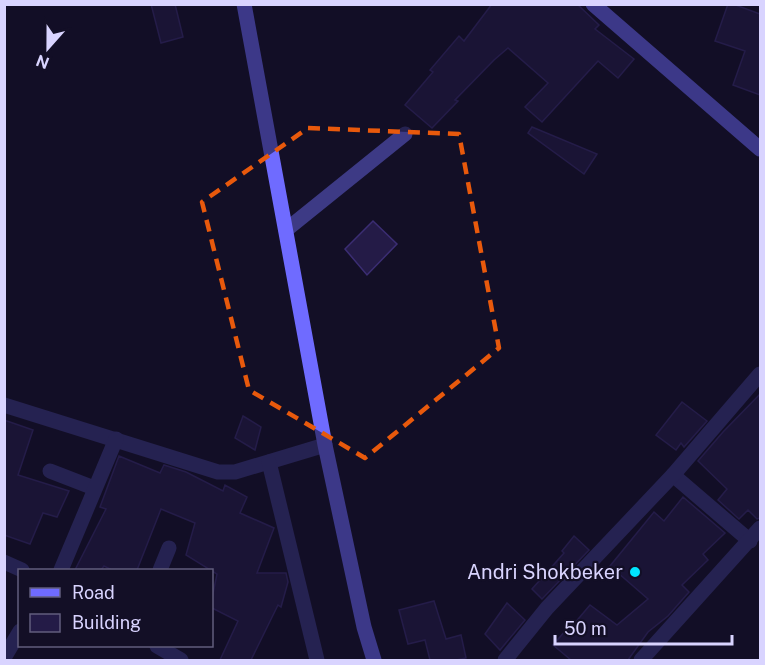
<svg xmlns="http://www.w3.org/2000/svg" width="765" height="665" font-family="'Public Sans',sans-serif">
<style>
.building{fill:#241b47;stroke:#3b2d73;stroke-width:1.5}
.lines{fill:none;stroke-linecap:round;stroke-linejoin:round}
.street{stroke:#3d3a85;stroke-width:15}
.secondary{stroke:#6f6bff;stroke-width:15}
.marked{fill:none;stroke:#e8590c;stroke-width:4.5;stroke-dasharray:12 8;stroke-linejoin:round}
.poi-dot{fill:#00e5ff;stroke:#130f26;stroke-width:2}
.labels{text-anchor:middle;dominant-baseline:central;stroke-width:4.5;stroke-linejoin:round;paint-order:stroke}
.poi-label{font-size:20px;fill:#d9d4ff;stroke:#130f26;text-anchor:end}
</style>
<rect width="100%" height="100%" fill="#130f26"/>
<g class="building">
<path d="M151 4H175L183 37 161 43Z"/>
<path d="M492 4H577L599 25 595 29 634 59 618 78 598 61 542 122 525 107 548 83 508 48 494 60 455 100 458 101 432 128 405 105 433 72 430 70 459 36 464 41Z"/>
<path d="M728 4H733L760 14V95L733 85 745 51 715 41Z"/>
<path d="M532 127 597 154 584 174 528 133Z"/>
<path d="M373 221 397 244 367 275 345 249Z"/>
<path d="M760 394V518L757 519 748 510 739 519 718 500 727 489 698 461 723 432Z"/>
<path d="M682 402 707 421 684 447 681 443 676 450 656 435Z"/>
<path d="M243 416 261 427 255 450 235 438Z"/>
<path d="M4 420 33 430 18 475 69 491 57 517 43 513 30 544 4 535Z"/>
<path d="M119 456 160 473 164 465 186 472 223 491 225 485 247 497 240 513 274 528 257 573H286L288 582 281 607 278 605 251 660H220L238 621 212 608V598L217 574 186 555 195 523 161 509 137 570H112L104 566 101 570H75L106 509 100 507Z"/>
<path d="M683 497 725 533 703 554 708 560 682 585 689 592 668 616 648 632 628 660H571L553 645 566 630 568 631 590 605 617 625 648 599 610 566 654 512 664 521Z"/>
<path d="M574 536 589 550 542 599 532 589 564 553 562 551Z"/>
<path d="M434 601 446 639 461 635 466 658 456 660H430L425 640 408 644 399 610Z"/>
<path d="M507 603 525 620 500 650 485 634Z"/>
</g>
<g class="lines">
<g class="street">
<path d="M286 230 405 134"/>
<path d="M4 405 218 472H235L325 445"/>
<path d="M269 462 317 660"/>
<path d="M50 471 94 488"/>
<path d="M673 475 750 541"/>
<path d="M4 562 22 570"/>
<path d="M61 570 116 439"/>
<path d="M160 570 169 548"/>
<path d="M157 646 181 660"/>
<path d="M4 658 20 631"/>
<path d="M505 660 547 608 673 475 760 374"/>
<path d="M641 660 760 528"/>
</g>
<g class="secondary">
<path d="M244 4 325 445 364 627 374 660"/>
<path d="M593 4 760 149"/>
</g>
</g>
<path d="M0 0H765V665H0ZM308 128 459 134 499 348 365 458 249 390 202 202Z" fill="#130f26" fill-opacity=".55" fill-rule="evenodd"/>
<path class="marked" d="M308 128 459 134 499 348 365 458 249 390 202 202Z"/>
<circle class="poi-dot" cx="635" cy="572" r="6"/>
<g class="labels">
<g class="poi-label">
<text x="623" y="572">Andri Shokbeker</text>
</g>
</g>
<rect width="765" height="665" fill="none" stroke="#d9d4ff" stroke-width="12"/>
<rect x="18" y="569" width="195" height="78" fill="#130f26" stroke="#625e7d" stroke-width="1.5"/>
<rect x="30" y="588" width="30" height="9" fill="#6f6bff" stroke="#625e7d" stroke-width="1.5"/>
<text x="72" y="599" font-size="18" fill="#d9d4ff">Road</text>
<rect x="30" y="614" width="30" height="18" fill="#241b47" stroke="#625e7d" stroke-width="1.5"/>
<text x="72" y="629" font-size="18" fill="#d9d4ff">Building</text>
<g transform="translate(48 48) rotate(201)" stroke="#130f26" stroke-width="4.5" paint-order="stroke">
<path d="M0-4.5L10 22L0 15L-10 22Z" fill="#d9d4ff"/>
<text y="-9" font-size="16" font-weight="bold" text-anchor="middle" fill="#d9d4ff">N</text>
</g>
<path d="M555 635v9h177v-9" fill="none" stroke="#d9d4ff" stroke-width="3"/>
<text x="564" y="635" font-size="18" fill="#d9d4ff" stroke="#130f26" stroke-width="4.5" paint-order="stroke">50 m</text>
</svg>
